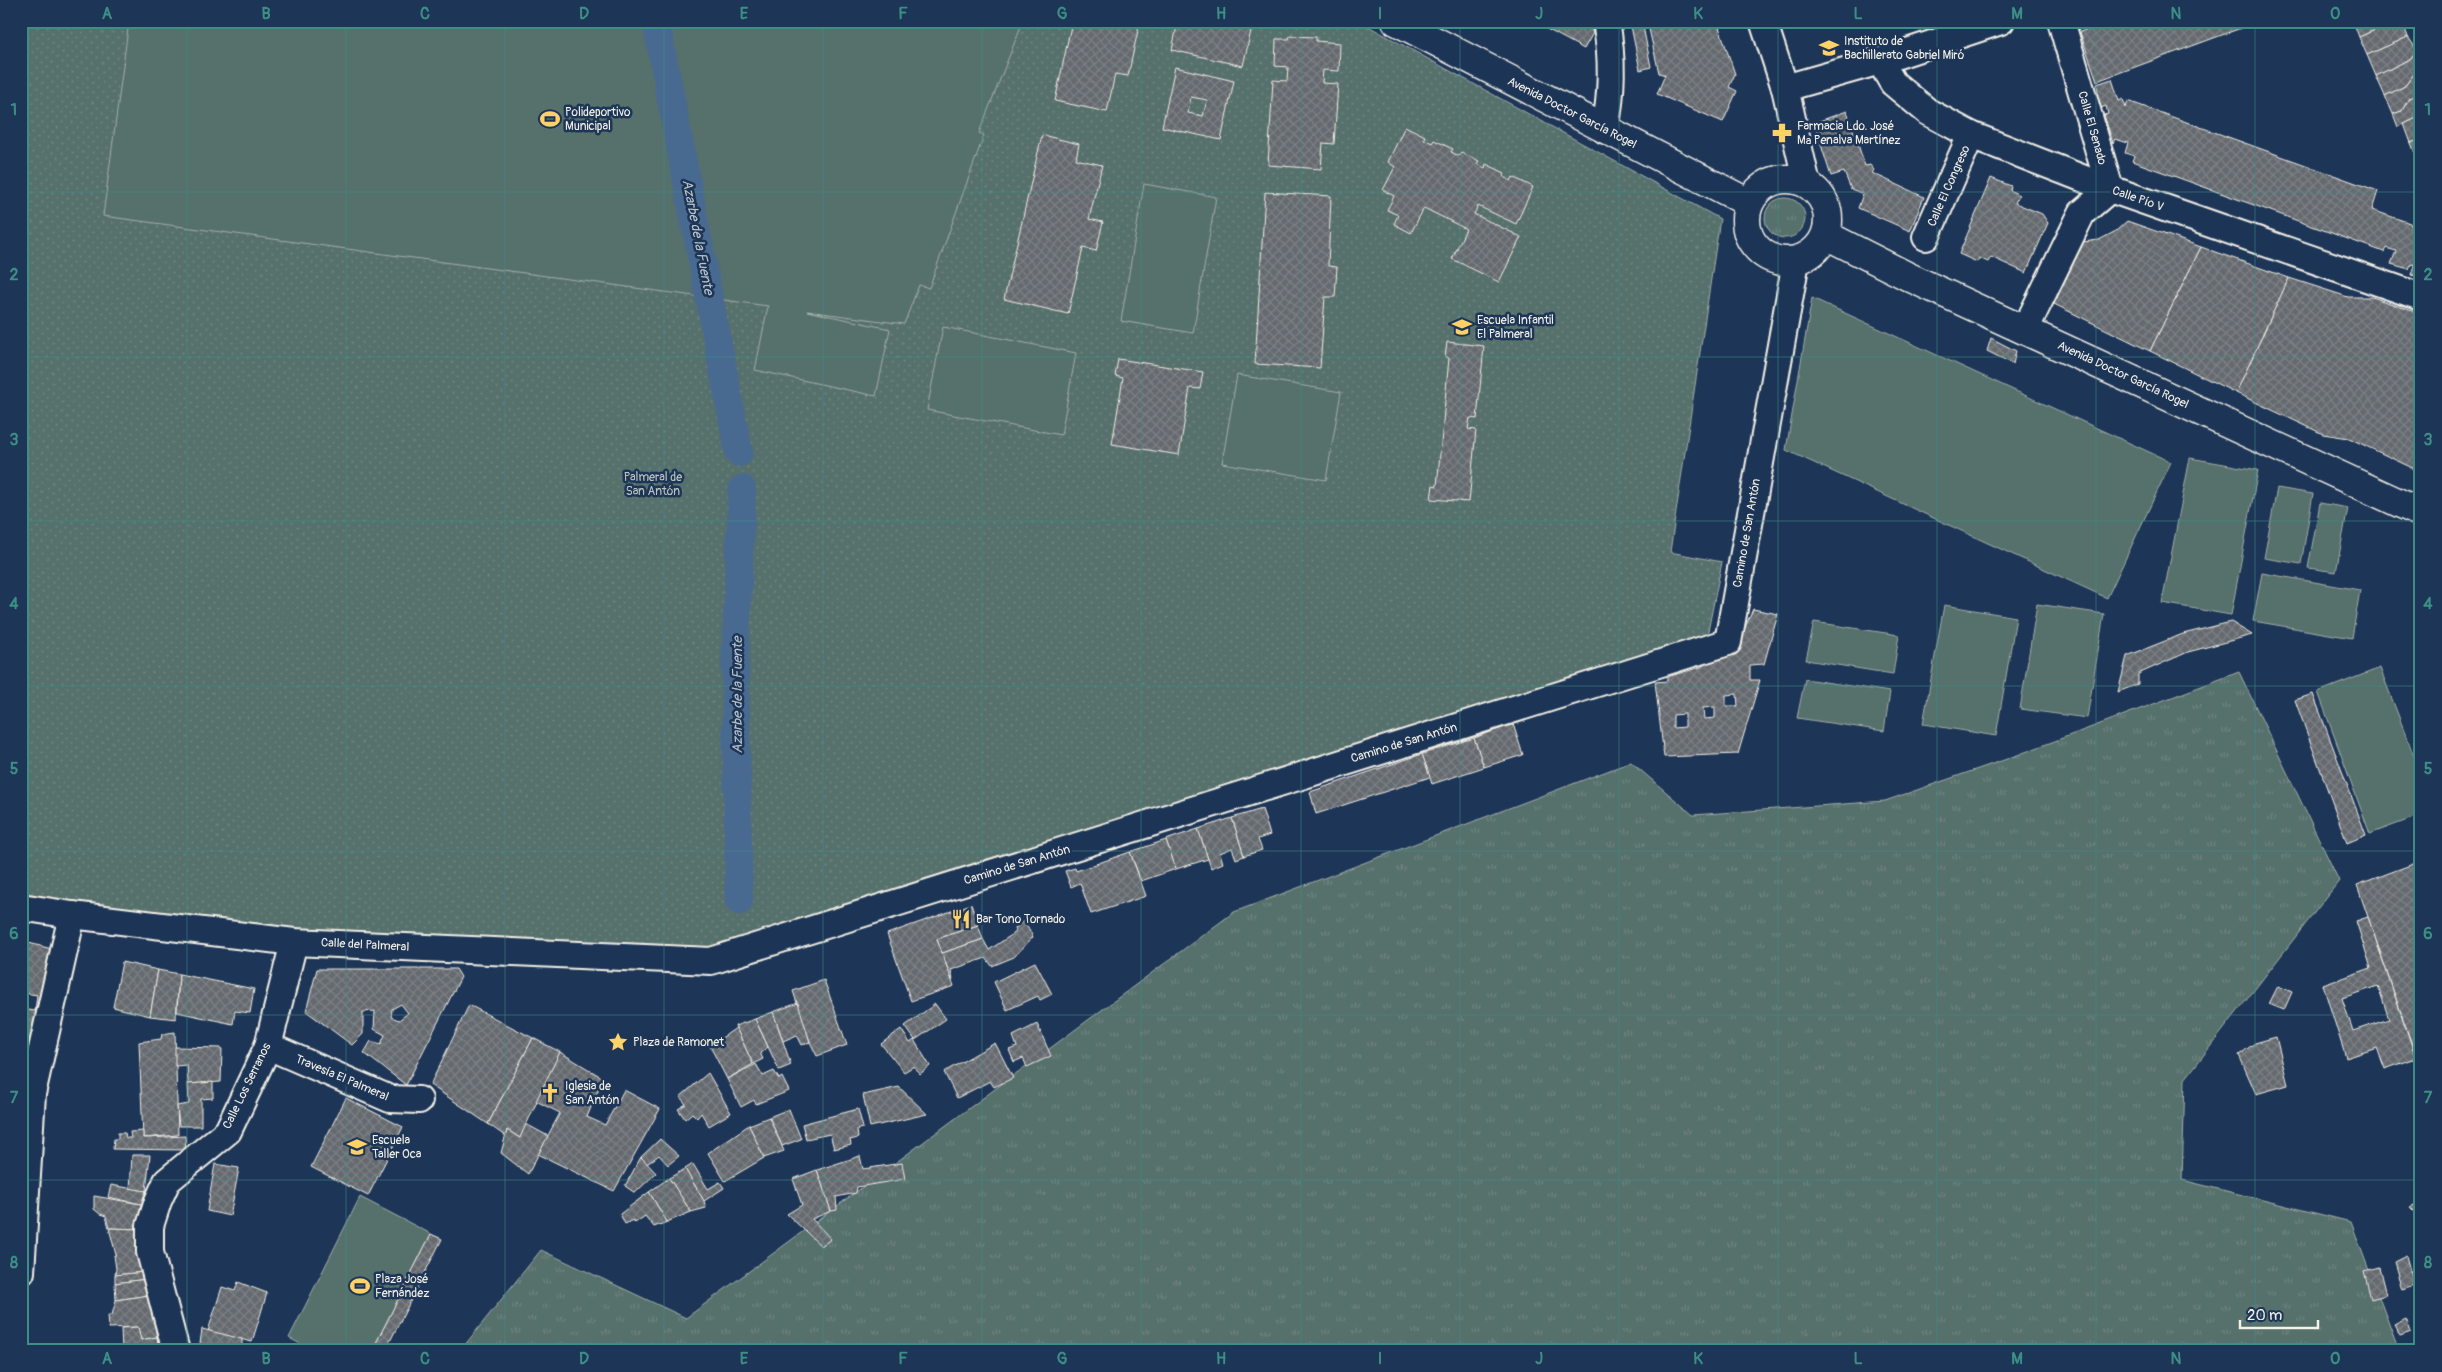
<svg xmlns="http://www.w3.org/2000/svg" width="2442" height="1372" font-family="Pangolin,sans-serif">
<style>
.grass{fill:url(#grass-tufts);stroke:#a5b0aa}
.park{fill:url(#park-dots);stroke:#a5b0aa}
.pitch{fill:#566f6c;stroke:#a5b0aa}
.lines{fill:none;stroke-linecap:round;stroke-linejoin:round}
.canal{stroke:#4a6b90;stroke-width:28}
.building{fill:url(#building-cross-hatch);stroke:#f4f1e8;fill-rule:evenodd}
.minor-casing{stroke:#f4f1e8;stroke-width:30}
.tertiary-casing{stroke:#f4f1e8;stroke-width:31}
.minor{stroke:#1d3557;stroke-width:26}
.tertiary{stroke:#1d3557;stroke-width:28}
.grid{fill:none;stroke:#3d8f86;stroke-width:1;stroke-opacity:0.55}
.labels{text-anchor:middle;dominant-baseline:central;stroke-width:5;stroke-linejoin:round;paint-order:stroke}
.poi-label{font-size:12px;fill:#f4f1e8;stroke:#1d3557;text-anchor:start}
.street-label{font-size:12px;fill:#f4f1e8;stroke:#1d3557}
.park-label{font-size:12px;fill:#bdc4bd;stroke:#1d3557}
.water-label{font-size:14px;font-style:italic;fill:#b8c2c9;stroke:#1d3557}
.neatline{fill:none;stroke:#3d8f86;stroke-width:2}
.grid-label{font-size:16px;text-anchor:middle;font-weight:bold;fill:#3d8f86}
</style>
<defs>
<pattern id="grass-tufts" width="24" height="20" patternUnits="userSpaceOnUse" patternTransform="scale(1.25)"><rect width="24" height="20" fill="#566f6c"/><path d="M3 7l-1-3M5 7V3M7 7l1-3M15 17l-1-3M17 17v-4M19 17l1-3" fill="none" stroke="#6f8481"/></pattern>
<pattern id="park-dots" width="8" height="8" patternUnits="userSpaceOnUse" patternTransform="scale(1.25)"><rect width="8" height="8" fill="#566f6c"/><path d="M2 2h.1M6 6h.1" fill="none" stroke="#6f8481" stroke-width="1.8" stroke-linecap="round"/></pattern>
<pattern id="building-cross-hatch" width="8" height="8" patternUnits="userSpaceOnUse" patternTransform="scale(1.25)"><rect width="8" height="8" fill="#656a70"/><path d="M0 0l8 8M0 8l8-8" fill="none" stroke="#7c8084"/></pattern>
</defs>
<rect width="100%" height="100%" fill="#1d3557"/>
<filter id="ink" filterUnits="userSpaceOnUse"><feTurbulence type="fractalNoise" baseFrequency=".02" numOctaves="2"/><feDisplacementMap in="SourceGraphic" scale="10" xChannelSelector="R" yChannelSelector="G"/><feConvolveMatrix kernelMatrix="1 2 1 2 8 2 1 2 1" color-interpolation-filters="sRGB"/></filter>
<g filter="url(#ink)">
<g class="grass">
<circle cx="1785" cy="218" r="20"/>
<path d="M2239 672 2339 881 2185 1079 2182 1180 2351 1222 2399 1351H460L541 1250 686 1318 1234 912 1631 762 1693 815 1885 801 2004 760Z"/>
</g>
<path class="park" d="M21 21H1359L1720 219 1670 552 1722 562 1707 636 716 952 194 923 21 893Z"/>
<g class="pitch">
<path d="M129 21H1023L979 133 984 135 929 288 919 285 904 324 807 311 890 329 876 396 755 370 768 306 103 216Z"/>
<path d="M1144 184 1216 197 1193 333 1121 321Z"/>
<path d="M1812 298 2171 462 2107 598 1786 450Z"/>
<path d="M943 327 1076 353 1061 435 927 410Z"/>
<path d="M1237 375 1341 392 1326 480 1222 463Z"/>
<path d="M2190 458 2258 470 2231 615 2162 603Z"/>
<path d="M2277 488 2313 494 2301 564 2264 558Z"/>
<path d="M2320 503 2348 508 2336 572 2308 568Z"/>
<path d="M2262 573 2360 590 2352 638 2253 621Z"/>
<path d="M2037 604 2104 614 2087 718 2020 709Z"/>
<path d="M1944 605 2016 617 1996 736 1923 724Z"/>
<path d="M1814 622 1899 635 1893 674 1806 660Z"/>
<path d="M2380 668 2421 774V815L2370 834 2318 692Z"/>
<path d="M1805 679 1890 692 1884 731 1797 718Z"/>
<path d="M360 1197 431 1234 372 1351H314L289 1338Z"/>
</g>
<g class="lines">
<g class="canal">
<path d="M656 21 739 453"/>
<path d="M739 901 735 660 742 489"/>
</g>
</g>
<g class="building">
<path d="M1072 21H1140L1128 76 1115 74 1107 112 1055 101Z"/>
<path d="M1178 21H1208L1207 25 1226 29 1228 21 1253 22 1243 66 1172 50Z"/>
<path d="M1532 21H1589L1593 33 1584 49Z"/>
<path d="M1630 21H1642L1651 67 1640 70Z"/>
<path d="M1670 21H1717L1735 74 1729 87 1737 91 1723 122 1657 94 1665 75 1659 73 1649 29Z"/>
<path d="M2110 21H2260L2097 81 2080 32Z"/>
<path d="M2353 21H2396L2359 37Z"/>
<path d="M2396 21H2402L2408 37 2367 55 2359 37Z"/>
<path d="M1290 36 1316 37V41L1340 43 1339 71 1323 70 1322 83 1338 84 1334 144 1323 143 1321 169 1268 165 1273 80 1287 81 1288 67 1275 66 1276 39H1289Z"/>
<path d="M2408 37 2417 50 2410 59 2376 76 2367 55Z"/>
<path d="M2417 50 2421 57V71L2413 75 2405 86 2385 96 2376 76 2410 59Z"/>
<path d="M1175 67 1234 81 1221 140 1162 127ZM1191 97 1207 100 1203 116 1188 113Z"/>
<path d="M2421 71V93L2409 98 2402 111 2393 114 2385 96 2405 86 2413 75Z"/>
<path d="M2112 79 2119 101 2123 99 2126 108 2128 101 2378 191 2372 210 2410 223 2421 249V277L2412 275 2415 265 2411 264 2409 269 2391 264 2396 251 2386 248 2384 252 2132 161 2134 156 2125 153 2128 143 2115 139 2113 143 2104 115 2108 114 2106 106 2101 108 2098 98 2097 84Z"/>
<path d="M2421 93V116L2398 127 2393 114 2402 111 2409 98Z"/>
<path d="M1847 111 1865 166 1870 165 1874 170 1872 173 1924 197 1910 231 1858 208 1863 194 1851 189 1844 172 1831 176 1814 123Z"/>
<path d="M2421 116V139L2411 143 2404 124Z"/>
<path d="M1405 126 1425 136 1424 139 1432 143 1434 140 1453 149 1451 152 1459 156 1461 152 1479 161 1477 164 1485 168 1486 164 1505 173 1504 177 1511 181 1513 177 1533 187 1516 224 1478 206 1474 214 1521 237 1499 282 1452 259 1466 229 1424 208 1411 233 1394 224 1398 215 1387 210 1394 196 1383 190 1395 167 1388 162Z"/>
<path d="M1042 135 1079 144 1076 159 1102 165 1089 219 1103 222 1096 251 1083 248 1068 314 1004 299Z"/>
<path d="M2421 139V163H2419L2411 143Z"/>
<path d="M1991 178 2011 186 2010 190 2019 195 2015 203 2042 214 2048 223 2026 273 1991 257 1988 262 1979 258 1977 262 1959 254Z"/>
<path d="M1265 192 1331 196 1328 266 1337 267 1335 297H1325L1320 368 1255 364Z"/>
<path d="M2127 221 2201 247 2150 351 2054 304 2083 242 2099 240 2116 231Z"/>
<path d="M2201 247 2289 278 2236 393 2150 351Z"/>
<path d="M2289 278 2348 297H2372L2421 314V472L2349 438 2323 434 2236 393Z"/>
<path d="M1991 338 2016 351 2013 364 1987 351Z"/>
<path d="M1447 342 1484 346 1477 419 1470 418 1468 429 1476 430 1469 502 1431 499 1433 485 1437 486 1449 358 1445 357Z"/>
<path d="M1118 359 1203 372 1200 389 1190 388 1179 455 1112 444 1123 378 1115 376Z"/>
<path d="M1753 609 1778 614 1764 664 1750 665V680H1760L1738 754 1664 757 1655 682 1667 681V677L1701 667 1735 642 1743 632ZM1737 694 1738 706H1726V695ZM1715 707V718L1704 719 1703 708ZM1685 714V727L1673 728V715Z"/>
<path d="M2231 622 2252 635 2188 652 2138 674V684L2118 692 2127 656 2183 634Z"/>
<path d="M2313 694 2366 835 2347 843 2295 700Z"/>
<path d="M1513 724 1523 755 1484 767 1474 738Z"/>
<path d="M1474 738 1484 767 1432 784 1422 754Z"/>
<path d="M1422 754 1430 777 1316 814 1310 792Z"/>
<path d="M1262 809 1270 835 1258 839 1262 850 1244 856 1232 818Z"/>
<path d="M1232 818 1244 856 1236 859 1232 848 1220 853 1223 863 1211 868 1198 829Z"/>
<path d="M1198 829 1208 859 1176 869 1166 840Z"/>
<path d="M1166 840 1176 869 1141 881 1130 852Z"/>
<path d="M1130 852 1146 896 1091 914 1080 883 1071 887 1065 871 1075 868 1076 871Z"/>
<path d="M2421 861V1071L2357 885Z"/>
<path d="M971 904 978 925 937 939 954 986 911 1001 887 934Z"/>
<path d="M2368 917 2416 1058 2385 1069 2377 1048 2346 1058 2323 985 2371 968 2356 921ZM2378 986 2389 1019 2353 1031 2342 998Z"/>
<path d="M1024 921 1033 937 1014 957 992 966 986 958 951 970 953 980H952L942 953 983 939 989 950 1016 932 1015 928Z"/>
<path d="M978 925 983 939 942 953 937 939Z"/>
<path d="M21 941 71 954 51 1067 21 1062ZM25 993 37 995 35 1011 22 1009Z"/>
<path d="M122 962 158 970 150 1016 113 1007Z"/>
<path d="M1035 962 1052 994 1040 1000 1038 996 1007 1010 994 982Z"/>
<path d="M317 969H456L461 977 406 1085 364 1053 371 1041 381 1044 385 1035 374 1029 375 1011 363 1012V1034L352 1045 306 1011ZM401 1004 408 1013 399 1020 391 1017 392 1009Z"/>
<path d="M158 970 179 974 176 1019 150 1016Z"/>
<path d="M179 974 254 989 250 1013 235 1011 233 1024 177 1012Z"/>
<path d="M824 980 847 1045 817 1056 810 1042 793 991Z"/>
<path d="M2278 986 2292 992 2284 1010 2269 1004Z"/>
<path d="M798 1003 810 1042 802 1045 797 1035 783 1041 773 1012Z"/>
<path d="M935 1004 946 1019 915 1040 905 1026Z"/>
<path d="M469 1005 533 1038 488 1124 430 1085Z"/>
<path d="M773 1012 791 1065 779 1070 755 1019Z"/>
<path d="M755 1019 768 1047 760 1053 763 1059 753 1064 735 1026Z"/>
<path d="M1037 1024 1051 1056 1027 1067 1023 1058 1014 1062 1009 1050 1017 1047 1013 1036Z"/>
<path d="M736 1028 753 1064 727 1079 710 1046Z"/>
<path d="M901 1029 910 1043 914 1040 930 1066 920 1074 914 1066 904 1072 881 1044Z"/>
<path d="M175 1032 178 1135 143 1138 139 1042 161 1039 162 1034Z"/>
<path d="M2276 1037 2288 1085 2256 1094 2239 1055 2255 1043Z"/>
<path d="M533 1038 560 1052 520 1138 507 1130 505 1136 488 1124Z"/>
<path d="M995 1043 1013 1078 994 1087 990 1081 957 1098 944 1072Z"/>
<path d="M175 1047 222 1048 221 1082 188 1084 187 1065 175 1066Z"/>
<path d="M560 1052 603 1078 587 1117 605 1125 624 1090 660 1109 614 1191 538 1154 560 1113 536 1101Z"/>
<path d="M756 1064 763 1076 774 1071 779 1079 782 1077 789 1091 756 1104 754 1100 741 1107 727 1079Z"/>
<path d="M708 1073 731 1113 709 1126 701 1113 697 1118 692 1113 685 1119 678 1109 686 1104 680 1097Z"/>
<path d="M213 1082V1098L201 1099V1126H179L177 1106 189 1104 188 1084Z"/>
<path d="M899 1087 927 1114 870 1127 863 1095Z"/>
<path d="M346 1098 403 1127 368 1196 311 1167Z"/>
<path d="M789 1109 801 1139 782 1146 769 1117Z"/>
<path d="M858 1109 863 1128 857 1129 858 1138 850 1140 851 1145 834 1149 830 1134 806 1139 802 1124Z"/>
<path d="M769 1117 784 1151 764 1158 749 1125Z"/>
<path d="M526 1124 548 1136 528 1174 501 1153 507 1130 520 1138Z"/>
<path d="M749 1125 764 1158 725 1181 708 1153Z"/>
<path d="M143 1131V1138H146L185 1136 186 1150 113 1149 114 1139H118V1133H125L126 1138H131L130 1132Z"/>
<path d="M660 1139 679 1156 668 1165 659 1155 647 1164 641 1157Z"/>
<path d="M132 1155H150L146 1191 130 1189Z"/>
<path d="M860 1156 863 1169 902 1163 905 1179 857 1187 856 1193 836 1197 837 1210 831 1211 817 1170Z"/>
<path d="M641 1157 656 1173 635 1193 625 1186Z"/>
<path d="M215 1164 239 1168 230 1216 207 1211Z"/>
<path d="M693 1164 708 1189 720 1182 724 1188 704 1201 685 1169Z"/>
<path d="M685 1169 704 1201 706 1208 691 1212 669 1178Z"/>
<path d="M817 1170 831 1211 812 1219 831 1239 821 1246 787 1214 802 1205 793 1179Z"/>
<path d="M669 1178 691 1212 667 1222 649 1192Z"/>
<path d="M111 1185 146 1191 141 1204 108 1197Z"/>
<path d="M649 1192 667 1222 654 1227 645 1216 635 1223 633 1220 625 1224 620 1214Z"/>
<path d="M94 1196 141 1204 138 1229 109 1228 106 1216 100 1214 94 1209Z"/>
<path d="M2421 1202V1218L2410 1207Z"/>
<path d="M109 1228 138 1229 144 1272 115 1275 116 1269 114 1255H116Z"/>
<path d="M431 1234 442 1239 385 1351H372Z"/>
<path d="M2406 1256 2414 1285 2402 1289 2394 1262Z"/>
<path d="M2379 1267 2386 1295 2371 1299 2364 1271Z"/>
<path d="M144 1272 147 1279 115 1283V1275Z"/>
<path d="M147 1279 149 1295 116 1300 115 1283Z"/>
<path d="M238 1282 267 1293 252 1342 208 1331 222 1287 235 1291Z"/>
<path d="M149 1295 157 1337 141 1340 138 1327 109 1328 108 1315H112L116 1300Z"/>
<path d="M2406 1319 2411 1332 2400 1336 2394 1325Z"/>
<path d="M138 1327 141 1340 157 1337 159 1351H122L121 1328Z"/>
<path d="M202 1329 242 1339V1351H199Z"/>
</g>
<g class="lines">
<defs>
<g id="minor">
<path d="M1763 21 1785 88 1807 184"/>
<path d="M1880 61 1893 83 1928 112 1971 135 2110 189 2421 297"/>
<path d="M1785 88 1880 61 2001 21"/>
<path d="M1605 130C1612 92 1613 59 1606 21"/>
<path d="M1926 237 1971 135"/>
<path d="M2025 330 2082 213 2110 189 2061 21"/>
<path d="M21 907 72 915 294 942 711 961 1728 642 1796 261"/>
<path d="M268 1046 390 1099 419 1100"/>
<path d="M21 1272 32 1094 72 915"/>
<path d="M176 1351 150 1252V1226L158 1201 167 1181 228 1131 268 1046 294 942"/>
</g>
<g id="tertiary">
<path d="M1396 21 1749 203"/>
<circle cx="1787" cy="220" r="41"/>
<path d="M1826 235 1909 277 2421 513"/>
</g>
</defs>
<use href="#minor" class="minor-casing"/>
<use href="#tertiary" class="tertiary-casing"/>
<use href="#minor" class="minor"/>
<use href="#tertiary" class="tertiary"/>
</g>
</g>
<path class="grid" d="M187 21V1351M346 21V1351M505 21V1351M664 21V1351M823 21V1351M982 21V1351M1141 21V1351M1301 21V1351M1460 21V1351M1619 21V1351M1778 21V1351M1937 21V1351M2096 21V1351M2255 21V1351M21 192H2421M21 357H2421M21 521H2421M21 686H2421M21 851H2421M21 1015H2421M21 1180H2421"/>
<defs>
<symbol id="school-bare" viewBox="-9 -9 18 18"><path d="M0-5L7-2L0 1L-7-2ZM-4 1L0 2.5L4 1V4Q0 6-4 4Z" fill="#ffd166" stroke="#1d3557" stroke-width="2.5" paint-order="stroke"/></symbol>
<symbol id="stadium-bare" viewBox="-9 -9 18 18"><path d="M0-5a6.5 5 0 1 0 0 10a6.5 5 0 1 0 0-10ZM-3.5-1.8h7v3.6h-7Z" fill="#ffd166" stroke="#1d3557" stroke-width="2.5" paint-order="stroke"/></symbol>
<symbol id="pharmacy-bare" viewBox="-9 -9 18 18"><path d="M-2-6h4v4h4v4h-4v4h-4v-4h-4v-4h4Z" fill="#ffd166" stroke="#1d3557" stroke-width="2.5" paint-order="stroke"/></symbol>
<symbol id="restaurant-bare" viewBox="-9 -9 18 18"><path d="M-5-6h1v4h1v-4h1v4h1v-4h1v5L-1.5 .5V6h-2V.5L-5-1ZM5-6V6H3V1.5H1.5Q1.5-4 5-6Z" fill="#ffd166" stroke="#1d3557" stroke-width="2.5" paint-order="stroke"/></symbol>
<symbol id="sight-bare" viewBox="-9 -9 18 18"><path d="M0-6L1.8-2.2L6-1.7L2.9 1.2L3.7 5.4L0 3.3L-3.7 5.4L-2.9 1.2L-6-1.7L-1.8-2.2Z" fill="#ffd166" stroke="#1d3557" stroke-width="2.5" paint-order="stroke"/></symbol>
<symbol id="church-bare" viewBox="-9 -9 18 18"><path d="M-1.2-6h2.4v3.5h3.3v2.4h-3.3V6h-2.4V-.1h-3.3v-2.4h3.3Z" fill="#ffd166" stroke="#1d3557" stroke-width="2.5" paint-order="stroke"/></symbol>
</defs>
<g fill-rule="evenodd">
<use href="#school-bare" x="1815" y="34" width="28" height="28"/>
<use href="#stadium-bare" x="536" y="105" width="28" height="28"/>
<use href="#pharmacy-bare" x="1768" y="119" width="28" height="28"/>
<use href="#school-bare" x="1448" y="313" width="28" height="28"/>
<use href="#restaurant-bare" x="947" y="905" width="28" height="28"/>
<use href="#sight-bare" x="604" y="1028" width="28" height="28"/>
<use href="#church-bare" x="536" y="1079" width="28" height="28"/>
<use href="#school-bare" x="343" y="1133" width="28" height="28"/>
<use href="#stadium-bare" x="346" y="1272" width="28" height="28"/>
</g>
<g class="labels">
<g class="poi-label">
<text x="1844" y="41">Instituto de<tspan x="1844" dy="14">Bachillerato Gabriel Miró</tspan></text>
<text x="565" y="112">Polideportivo<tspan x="565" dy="14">Municipal</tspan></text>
<text x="1797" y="126">Farmacia Ldo. José<tspan x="1797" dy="14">Mª Penalva Martínez</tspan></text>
<text x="1477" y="320">Escuela Infantil<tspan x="1477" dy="14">El Palmeral</tspan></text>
<text x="976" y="919">Bar Tono Tornado</text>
<text x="633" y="1042">Plaza de Ramonet</text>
<text x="565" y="1086">Iglesia de<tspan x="565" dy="14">San Antón</tspan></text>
<text x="372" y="1140">Escuela<tspan x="372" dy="14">Taller Oca</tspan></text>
<text x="375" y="1279">Plaza José<tspan x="375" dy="14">Fernández</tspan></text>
</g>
<g class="street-label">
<text transform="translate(1572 113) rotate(27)">Avenida Doctor García Rogel</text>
<text transform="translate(2092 128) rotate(74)">Calle El Senado</text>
<text transform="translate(1949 186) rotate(-66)">Calle El Congreso</text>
<text transform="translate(2138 199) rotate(19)">Calle Pío V</text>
<text transform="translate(2123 375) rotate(25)">Avenida Doctor García Rogel</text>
<text transform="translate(1747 533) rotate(-80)">Camino de San Antón</text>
<text transform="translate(1404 743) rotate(-17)">Camino de San Antón</text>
<text transform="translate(1017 865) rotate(-17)">Camino de San Antón</text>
<text transform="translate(365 945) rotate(3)">Calle del Palmeral</text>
<text transform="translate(342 1078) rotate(23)">Travesía El Palmeral</text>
<text transform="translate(247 1086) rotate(-64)">Calle Los Serranos</text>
</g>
<g class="park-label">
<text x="653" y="477">Palmeral de<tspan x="653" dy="14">San Antón</tspan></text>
</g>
<g class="water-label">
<text transform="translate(698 237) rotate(79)">Azarbe de la Fuente</text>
<text transform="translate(737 695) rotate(-90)">Azarbe de la Fuente</text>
</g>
</g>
<rect width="2442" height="1372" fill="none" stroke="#1d3557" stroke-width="55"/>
<path d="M2240 1320v8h78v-8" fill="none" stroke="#f4f1e8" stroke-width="2.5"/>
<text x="2247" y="1320" font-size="15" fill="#f4f1e8" stroke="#1d3557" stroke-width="4" paint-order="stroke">20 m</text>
<rect x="28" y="28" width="2386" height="1316" class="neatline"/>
<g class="grid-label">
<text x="107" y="19">A</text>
<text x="266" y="19">B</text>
<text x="425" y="19">C</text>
<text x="584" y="19">D</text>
<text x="744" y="19">E</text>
<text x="903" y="19">F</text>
<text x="1062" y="19">G</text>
<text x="1221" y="19">H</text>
<text x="1380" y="19">I</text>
<text x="1539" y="19">J</text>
<text x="1698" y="19">K</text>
<text x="1858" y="19">L</text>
<text x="2017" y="19">M</text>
<text x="2176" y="19">N</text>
<text x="2335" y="19">O</text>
<text x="14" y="115">1</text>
<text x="2428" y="115">1</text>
<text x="14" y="280">2</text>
<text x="2428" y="280">2</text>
<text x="14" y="445">3</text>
<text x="2428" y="445">3</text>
<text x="14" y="609">4</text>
<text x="2428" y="609">4</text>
<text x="14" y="774">5</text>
<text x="2428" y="774">5</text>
<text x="14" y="939">6</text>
<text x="2428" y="939">6</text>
<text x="14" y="1103">7</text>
<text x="2428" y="1103">7</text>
<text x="14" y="1268">8</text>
<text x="2428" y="1268">8</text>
<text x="107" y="1364">A</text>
<text x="266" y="1364">B</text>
<text x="425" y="1364">C</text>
<text x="584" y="1364">D</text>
<text x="744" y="1364">E</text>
<text x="903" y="1364">F</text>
<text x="1062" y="1364">G</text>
<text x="1221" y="1364">H</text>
<text x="1380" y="1364">I</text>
<text x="1539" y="1364">J</text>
<text x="1698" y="1364">K</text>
<text x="1858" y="1364">L</text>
<text x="2017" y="1364">M</text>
<text x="2176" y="1364">N</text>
<text x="2335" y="1364">O</text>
</g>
</svg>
